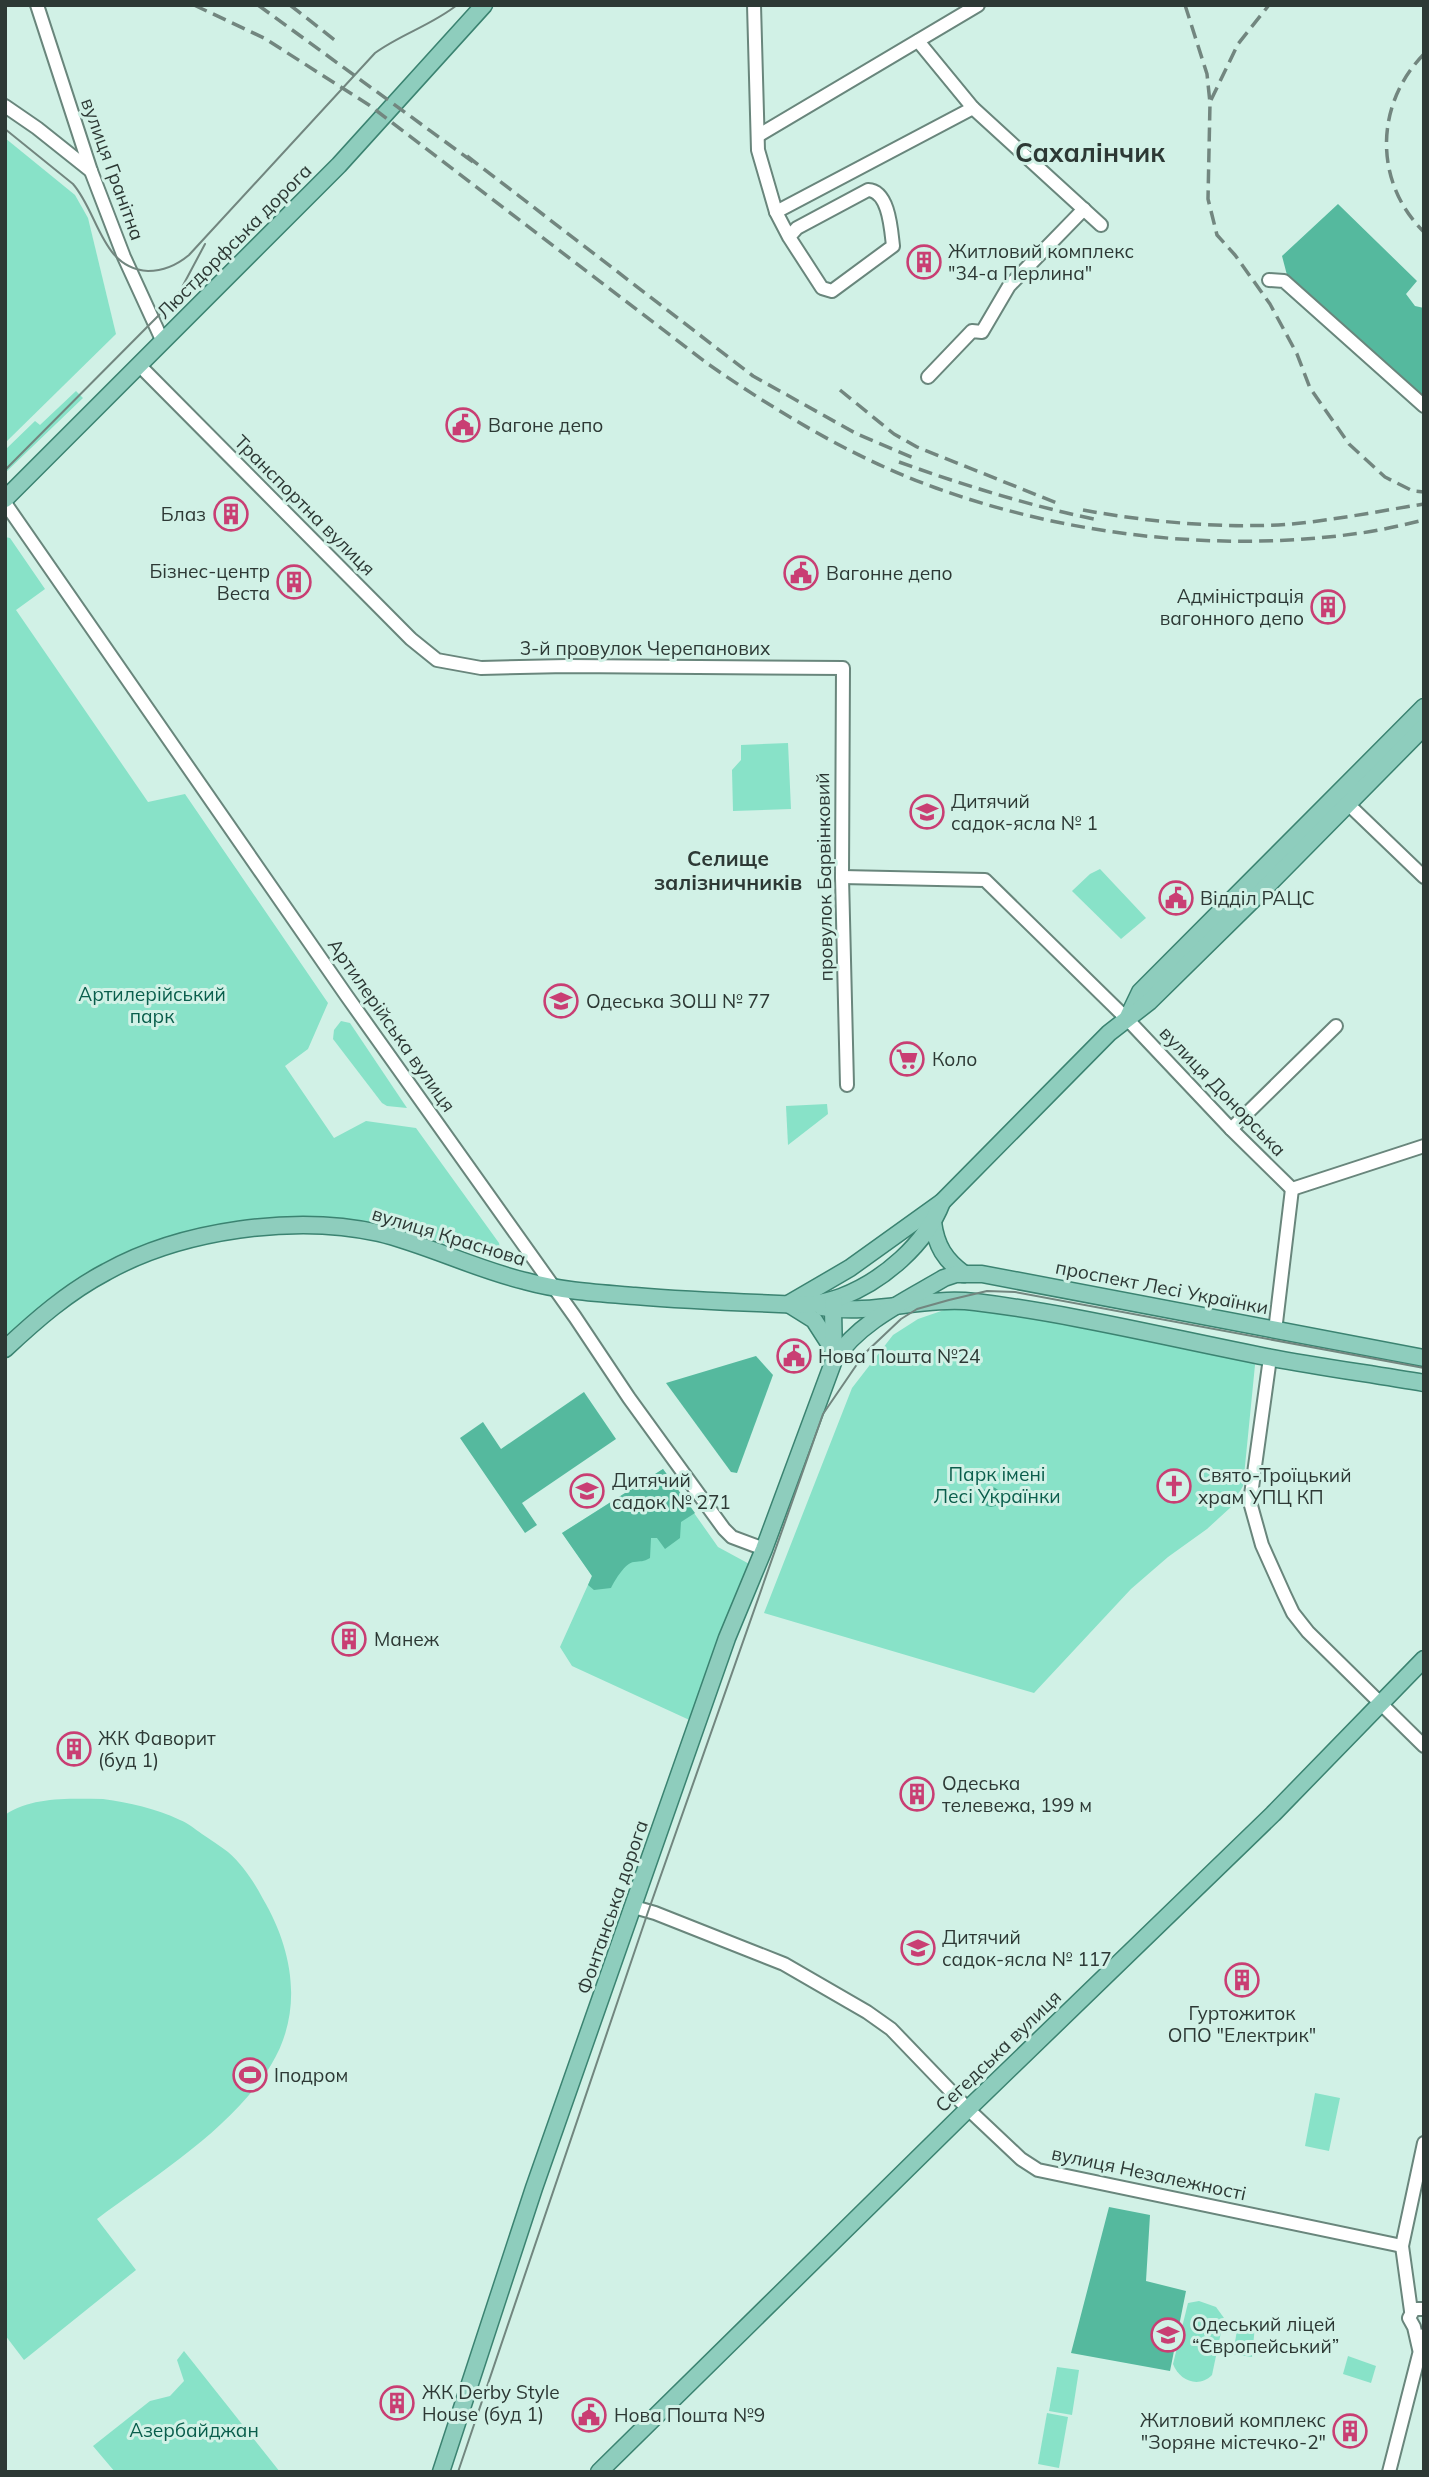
<svg xmlns="http://www.w3.org/2000/svg" width="1429" height="2477" font-family="Mulish,sans-serif">
<style>
.green{fill:#88e2c8}
.forest{fill:#55b99e}
.water{fill:#49ae94}
.lines{fill:none;stroke-linecap:round;stroke-linejoin:round}
.minor-casing{stroke:#69867c;stroke-width:16}
.major-casing{stroke:#3b8371;stroke-width:19}
.minor{stroke:#fff;stroke-width:12}
.major{stroke:#8ecdbd;stroke-width:16}
.tram{stroke:#72867f;stroke-width:2}
.rail{stroke:#72867f;stroke-width:3.5;stroke-dasharray:14 7;stroke-linecap:butt}
.labels{text-anchor:middle;dominant-baseline:central;stroke-width:6;stroke-linejoin:round;paint-order:stroke}
.street-label{font-size:19px;fill:#2d3935;stroke:#d1f1e6}
.poi-label{font-size:19px;fill:#2d3935;stroke:#d1f1e6;text-anchor:start}
.park-label{font-size:19px;fill:#0a5e4c;stroke:#d1f1e6}
.neighbourhood-label{font-size:21px;font-weight:bold;fill:#2d3935;stroke:#d1f1e6}
.district-label{font-size:26px;font-weight:bold;fill:#2d3935;stroke:#d1f1e6}
</style>
<rect width="100%" height="100%" fill="#d1f1e6"/>
<g class="green">
<path d="M5 138 75 195 88 218 116 334 5 443Z"/>
<path d="M76 391 83 398 5 473V450L35 421 40 425Z"/>
<path d="M5 537 10 538 45 589 16 610 148 802 185 794 328 1003 308 1049 285 1066 334 1138 366 1121 416 1128 499 1243 501 1253 497 1257 489 1258 407 1231 328 1217 286 1218 161 1243 5 1343Z"/>
<path d="M788 743 791 809 733 811 732 770 741 760V745Z"/>
<path d="M1100 869 1146 918 1121 939 1072 891 1090 874Z"/>
<path d="M341 1021 350 1023 407 1108 387 1106 382 1103 333 1039 334 1030Z"/>
<path d="M827 1104 828 1114 788 1145 786 1106Z"/>
<path d="M947 1309 993 1311 1235 1356 1254 1362 1255 1365 1243 1486 1231 1507 1207 1529 1168 1557 1131 1589 1034 1693 764 1613 852 1388 893 1335 918 1319Z"/>
<path d="M663 1469 718 1547 753 1566 696 1723 572 1666 560 1647 592 1576 562 1533Z"/>
<path d="M103 1799C130 1803 155 1808 180 1820 188 1823 195 1829 202 1834 211 1840 220 1846 228 1852 243 1865 254 1882 263 1899 293 1950 304 2011 271 2065 232 2129 156 2175 97 2219L136 2270 24 2360 5 2335V1815C33 1796 71 1799 103 1799Z"/>
<path d="M1315 2093 1340 2098 1329 2151 1305 2146Z"/>
<path d="M1199 2301 1216 2307 1224 2318 1212 2375C1198 2389 1179 2380 1173 2364L1188 2303Z"/>
<path d="M1238 2324 1255 2325 1252 2357 1233 2354Z"/>
<path d="M184 2351 280 2472H115L93 2446 150 2401 170 2396 184 2381 177 2360Z"/>
<path d="M1348 2356 1376 2366 1371 2383 1343 2374Z"/>
<path d="M1057 2367 1079 2370 1072 2415 1049 2411Z"/>
<path d="M1047 2413 1068 2417 1059 2468 1038 2464Z"/>
</g>
<g class="forest">
<path d="M1338 204 1417 281 1406 294 1415 306 1424 308V401L1287 275 1282 256Z"/>
<path d="M756 1356 773 1375 737 1473 731 1472 666 1383Z"/>
<path d="M584 1392 616 1439 522 1503 537 1525 525 1533 460 1438 483 1422 501 1449Z"/>
<path d="M663 1469 695 1513 681 1522 680 1538 665 1549 657 1538H651L650 1558C643 1562 641 1561 634 1562 625 1563 615 1580 611 1588L594 1590 588 1585 592 1576 562 1533Z"/>
<path d="M1109 2207 1150 2215 1146 2281 1186 2291 1170 2371 1071 2353Z"/>
</g>
<circle class="water" cx="991" cy="1497" r="10"/>
<g class="lines">
<defs>
<g id="minor">
<path d="M37 5 91 171 124 257 163 342"/>
<path d="M754 5 758 150 776 212 789 237 822 288 832 291 893 246C891 229 889 191 868 190L797 228 789 237"/>
<path d="M918 41 973 108 1101 225"/>
<path d="M5 106 37 128 91 171"/>
<path d="M759 135 978 5"/>
<path d="M776 212 973 108"/>
<path d="M1269 280 1284 281 1424 406"/>
<path d="M140 366 411 639 437 660 481 668 567 666 843 668 842 877 847 1085"/>
<path d="M928 377 972 331 982 332 1009 286 1084 209"/>
<path d="M5 503 346 995 575 1317 629 1398 724 1529 732 1537 764 1549"/>
<path d="M1348 804 1424 877"/>
<path d="M842 877 985 880 1127 1019 1231 1129 1292 1189"/>
<path d="M1231 1129 1336 1026"/>
<path d="M1292 1189 1424 1146"/>
<path d="M1275 1331 1292 1189"/>
<path d="M1270 1358 1250 1502 1262 1545 1284 1594 1293 1613 1308 1632 1424 1746"/>
<path d="M634 1907 655 1913 784 1964 867 2012 891 2029 968 2109 1021 2159 1038 2170 1402 2246"/>
<path d="M1411 2311 1402 2246 1424 2143"/>
<path d="M1419 2349 1414 2327 1409 2318 1414 2309H1424"/>
<path d="M1389 2472 1424 2335"/>
</g>
<g id="major">
<path d="M5 499 339 165 484 5"/>
<path d="M1128 1017 1140 992 1424 707"/>
<path d="M933 1222C936 1246 945 1260 964 1274"/>
<path d="M790 1303 850 1268 942 1202 1109 1033 1149 1002 1267 886 1424 727"/>
<path d="M790 1305 814 1320 832 1348"/>
<path d="M822 1307C873 1316 924 1296 975 1302 1073 1314 1170 1338 1267 1357 1319 1367 1372 1374 1424 1383"/>
<path d="M5 1349C36 1320 68 1292 106 1272 181 1230 295 1214 379 1233 428 1245 475 1269 525 1281 561 1291 597 1293 635 1296 693 1301 751 1303 809 1305 820 1303 831 1301 841 1297 883 1281 926 1244 942 1202"/>
<path d="M834 1360 833 1309 834 1300"/>
<path d="M441 2472 534 2188 727 1638 764 1549 834 1360C859 1322 905 1301 944 1278L956 1274H982L1424 1358"/>
<path d="M599 2472 968 2109 1273 1814 1424 1659"/>
</g>
</defs>
<use href="#minor" class="minor-casing"/>
<use href="#major" class="major-casing"/>
<use href="#minor" class="minor"/>
<use href="#major" class="major"/>
<g class="tram">
<path d="M5 129 73 184C99 214 101 268 148 271 164 271 177 265 189 255L375 53C401 34 432 25 457 5"/>
<path d="M5 470 168 306 180 291 205 244"/>
<path d="M458 2472 648 1912 823 1414 864 1354 901 1319 917 1309 949 1300 987 1291 1015 1292 1424 1368"/>
</g>
<g class="rail">
<path d="M194 5 264 38 369 105 708 364C779 413 855 459 936 488 1069 536 1221 553 1361 533 1382 530 1403 525 1424 520"/>
<path d="M258 5 473 162"/>
<path d="M290 5 336 41"/>
<path d="M1185 5 1207 74 1210 103 1208 199 1217 235 1235 255 1270 304 1297 354 1310 388 1349 444 1385 477 1413 491 1424 492"/>
<path d="M1424 54C1374 105 1374 183 1424 232"/>
<path d="M1211 100 1238 44 1269 5"/>
<path d="M467 156 753 376 857 434 916 459"/>
<path d="M840 390 894 434 917 447 1057 503"/>
<path d="M899 462C963 485 1027 505 1094 519"/>
<path d="M1083 510C1148 522 1225 529 1291 524 1335 520 1380 511 1424 504"/>
</g>
</g>
<defs>
<symbol id="building-ring" viewBox="-11 -11 22 22"><circle r="9.5" fill="#d1f1e6" stroke="#c93e73" stroke-width="1.5"/><path d="M-4-6H4V6H1V3H-1V6H-4ZM-2.5-4.3h1.7v1.8h-1.7ZM.8-4.3h1.7v1.8H.8ZM-2.5-1h1.7V.8h-1.7ZM.8-1h1.7V.8H.8Z" fill="#c93e73"/></symbol>
<symbol id="civic-ring" viewBox="-11 -11 22 22"><circle r="9.5" fill="#d1f1e6" stroke="#c93e73" stroke-width="1.5"/><path d="M-.6-6.5H3V-4.5H.6V-3L4-1V1h2V6H-6V1h2V-1L-.6-3ZM-1.2 2.5V6h2.4V2.5Z" fill="#c93e73"/></symbol>
<symbol id="school-ring" viewBox="-11 -11 22 22"><circle r="9.5" fill="#d1f1e6" stroke="#c93e73" stroke-width="1.5"/><path d="M0-5L7-2L0 1L-7-2ZM-4 1L0 2.5L4 1V4Q0 6-4 4Z" fill="#c93e73"/></symbol>
<symbol id="supermarket-ring" viewBox="-11 -11 22 22"><circle r="9.5" fill="#d1f1e6" stroke="#c93e73" stroke-width="1.5"/><path d="M-6-5.5h2.5l.6 2H6L4.5 2H-2.5L-4.4-4H-6ZM-1.5 3.2a1.3 1.3 0 1 0 .1 0ZM3 3.2a1.3 1.3 0 1 0 .1 0Z" fill="#c93e73"/></symbol>
<symbol id="church-ring" viewBox="-11 -11 22 22"><circle r="9.5" fill="#d1f1e6" stroke="#c93e73" stroke-width="1.5"/><path d="M-1.2-6h2.4v3.5h3.3v2.4h-3.3V6h-2.4V-.1h-3.3v-2.4h3.3Z" fill="#c93e73"/></symbol>
<symbol id="stadium-ring" viewBox="-11 -11 22 22"><circle r="9.5" fill="#d1f1e6" stroke="#c93e73" stroke-width="1.5"/><path d="M0-5a6.5 5 0 1 0 0 10a6.5 5 0 1 0 0-10ZM-3.5-1.8h7v3.6h-7Z" fill="#c93e73"/></symbol>
</defs>
<g fill-rule="evenodd">
<use href="#building-ring" x="905" y="243" width="38" height="38"/>
<use href="#civic-ring" x="444" y="406" width="38" height="38"/>
<use href="#building-ring" x="212" y="495" width="38" height="38"/>
<use href="#civic-ring" x="782" y="554" width="38" height="38"/>
<use href="#building-ring" x="275" y="563" width="38" height="38"/>
<use href="#building-ring" x="1309" y="588" width="38" height="38"/>
<use href="#school-ring" x="908" y="793" width="38" height="38"/>
<use href="#civic-ring" x="1157" y="879" width="38" height="38"/>
<use href="#school-ring" x="542" y="982" width="38" height="38"/>
<use href="#supermarket-ring" x="888" y="1040" width="38" height="38"/>
<use href="#civic-ring" x="775" y="1337" width="38" height="38"/>
<use href="#church-ring" x="1155" y="1467" width="38" height="38"/>
<use href="#school-ring" x="568" y="1472" width="38" height="38"/>
<use href="#building-ring" x="330" y="1620" width="38" height="38"/>
<use href="#building-ring" x="55" y="1730" width="38" height="38"/>
<use href="#building-ring" x="898" y="1775" width="38" height="38"/>
<use href="#school-ring" x="899" y="1929" width="38" height="38"/>
<use href="#building-ring" x="1223" y="1961" width="38" height="38"/>
<use href="#stadium-ring" x="231" y="2056" width="38" height="38"/>
<use href="#school-ring" x="1149" y="2316" width="38" height="38"/>
<use href="#building-ring" x="378" y="2384" width="38" height="38"/>
<use href="#civic-ring" x="570" y="2396" width="38" height="38"/>
<use href="#building-ring" x="1331" y="2412" width="38" height="38"/>
</g>
<g class="labels">
<g class="street-label">
<text transform="translate(113 169) rotate(70)">вулиця Гранітна</text>
<text transform="translate(234 241) rotate(-45)">Люстдорфська дорога</text>
<text transform="translate(305 505) rotate(45)">Транспортна вулиця</text>
<text x="645" y="648">3-й провулок Черепанових</text>
<text transform="translate(824 877) rotate(-91)">провулок Барвінковий</text>
<text transform="translate(392 1025) rotate(55)">Артилерійська вулиця</text>
<text transform="translate(1223 1091) rotate(46)">вулиця Донорська</text>
<text transform="translate(449 1236) rotate(17)">вулиця Краснова</text>
<text transform="translate(1162 1287) rotate(11)">проспект Лесі Українки</text>
<text transform="translate(612 1907) rotate(-71)">Фонтанська дорога</text>
<text transform="translate(998 2051) rotate(-44)">Сегедська вулиця</text>
<text transform="translate(1149 2173) rotate(12)">вулиця Незалежності</text>
</g>
<g class="poi-label">
<text x="948" y="251">Житловий комплекс<tspan x="948" dy="22">"34-а Перлина"</tspan></text>
<text x="488" y="425">Вагоне депо</text>
<text x="206" y="514" text-anchor="end">Блаз</text>
<text x="270" y="571" text-anchor="end">Бізнес-центр<tspan x="270" dy="22">Веста</tspan></text>
<text x="826" y="573">Вагонне депо</text>
<text x="1304" y="596" text-anchor="end">Адміністрація<tspan x="1304" dy="22">вагонного депо</tspan></text>
<text x="951" y="801">Дитячий<tspan x="951" dy="22">садок-ясла № 1</tspan></text>
<text x="1200" y="898">Відділ РАЦС</text>
<text x="586" y="1001">Одеська ЗОШ № 77</text>
<text x="932" y="1059">Коло</text>
<text x="818" y="1356">Нова Пошта №24</text>
<text x="1198" y="1475">Свято-Троїцький<tspan x="1198" dy="22">храм УПЦ КП</tspan></text>
<text x="612" y="1480">Дитячий<tspan x="612" dy="22">садок № 271</tspan></text>
<text x="374" y="1639">Манеж</text>
<text x="98" y="1738">ЖК Фаворит<tspan x="98" dy="22">(буд 1)</tspan></text>
<text x="942" y="1783">Одеська<tspan x="942" dy="22">телевежа, 199 м</tspan></text>
<text x="942" y="1937">Дитячий<tspan x="942" dy="22">садок-ясла № 117</tspan></text>
<text x="1242" y="2013" text-anchor="middle">Гуртожиток<tspan x="1242" dy="22">ОПО "Електрик"</tspan></text>
<text x="274" y="2075">Іподром</text>
<text x="1192" y="2324">Одеський ліцей<tspan x="1192" dy="22">“Європейський”</tspan></text>
<text x="422" y="2392">ЖК Derby Style<tspan x="422" dy="22">House (буд 1)</tspan></text>
<text x="614" y="2415">Нова Пошта №9</text>
<text x="1326" y="2420" text-anchor="end">Житловий комплекс<tspan x="1326" dy="22">"Зоряне містечко-2"</tspan></text>
</g>
<g class="park-label">
<text x="152" y="994">Артилерійський<tspan x="152" dy="22">парк</tspan></text>
<text x="997" y="1474">Парк імені<tspan x="997" dy="22">Лесі Українки</tspan></text>
<text x="194" y="2430">Азербайджан</text>
</g>
<g class="neighbourhood-label">
<text x="728" y="858">Селище<tspan x="728" dy="24">залізничників</tspan></text>
</g>
<g class="district-label">
<text x="1090" y="152">Сахалінчик</text>
</g>
</g>
<rect width="1429" height="2477" fill="none" stroke="#2d3935" stroke-width="14"/>
</svg>
